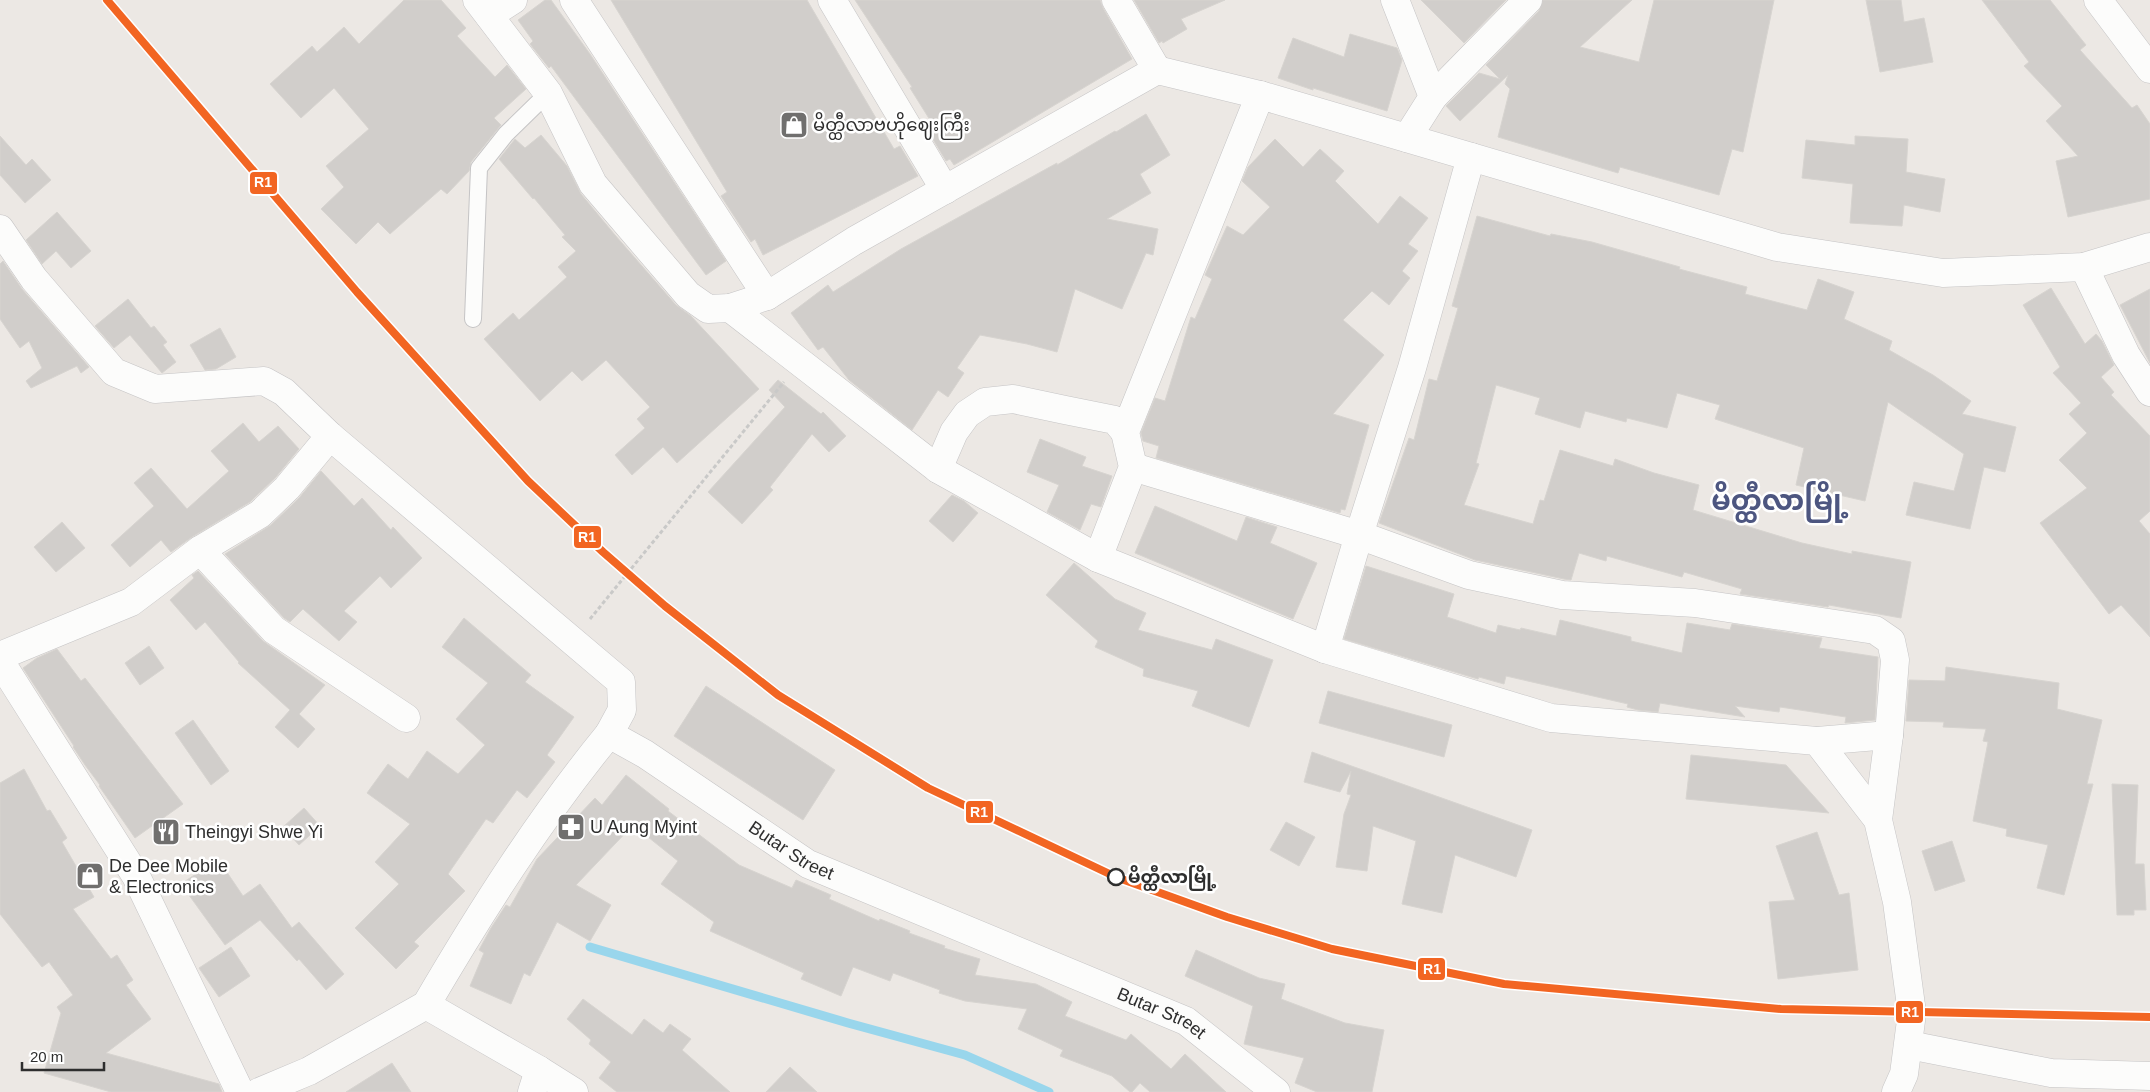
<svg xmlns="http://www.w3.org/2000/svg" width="2150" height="1092" font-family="Arial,'Noto Sans Myanmar',sans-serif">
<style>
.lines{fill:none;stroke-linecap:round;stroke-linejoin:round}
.stream{stroke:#99d6ec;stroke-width:9}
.building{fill:#d1cecb;stroke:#d7d4d0}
.lane-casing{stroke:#c5c4c5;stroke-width:18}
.street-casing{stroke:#c5c4c5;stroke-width:29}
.path{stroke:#c9c9c8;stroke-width:3;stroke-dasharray:4 2.5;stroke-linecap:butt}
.lane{stroke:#fcfcfb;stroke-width:16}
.street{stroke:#fcfcfb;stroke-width:28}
.rail-1-casing{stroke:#fff;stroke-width:11}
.rail-1{stroke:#f26522;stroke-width:8}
.stop-dot{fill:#fff;stroke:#2e2e2e;stroke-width:2.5}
.labels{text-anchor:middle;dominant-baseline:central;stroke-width:5;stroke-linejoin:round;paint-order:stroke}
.poi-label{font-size:18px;fill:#2e2e2e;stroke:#fff;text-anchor:start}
.street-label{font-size:18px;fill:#2e2e2e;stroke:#fff}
.stop-label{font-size:18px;font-weight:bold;fill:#2e2e2e;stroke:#fff;text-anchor:start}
.town-label{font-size:28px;font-weight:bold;fill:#4d5680;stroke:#fff}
.line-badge{stroke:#fff;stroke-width:2}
.badge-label{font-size:14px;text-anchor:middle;font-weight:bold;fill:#fff}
</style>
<rect width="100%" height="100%" fill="#ece8e4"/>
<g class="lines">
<path class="stream" d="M590 947 848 1023 965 1055 1049 1092"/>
</g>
<g class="building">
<path d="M404 0H441L466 28 457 36 495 77 507 65 526 89 494 118 501 125 471 162 469 171 447 194 441 189 390 234 378 222 356 244 321 209 344 187 326 166 369 129 334 88 301 118 270 84 312 46 317 52 344 27 359 44Z"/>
<path d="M545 0H551L590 54 726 261 706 275 551 66 549 68 530 44 533 41 518 20Z"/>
<path d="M611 0H807L894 149 900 146 918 176 763 255 755 239 751 242 721 196 727 192Z"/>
<path d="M855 0H1100L1103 8 1132 59 954 165 950 159 946 161 928 131 935 128 910 88 912 87Z"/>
<path d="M1134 0H1225L1181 19 1187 29 1163 43 1162 41 1159 43Z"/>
<path d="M1421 0H1506L1464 43Z"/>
<path d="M1543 0H1632L1580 47 1639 62 1654 0H1774L1743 152 1732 149 1719 195 1620 167 1618 173 1498 137 1510 89 1505 84 1508 75 1460 121 1446 106 1479 73 1500 79 1486 65 1539 11Z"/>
<path d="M1866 0H1901L1904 22 1924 18 1933 62 1880 72Z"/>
<path d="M1982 0H2050L2086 45 2080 50 2132 108 2137 105 2150 124V199L2068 217 2056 161 2078 156 2046 121 2062 106 2024 66 2029 62Z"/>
<path d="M1350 34 1397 48 1402 60 1387 111 1313 88V90L1278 78 1293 38 1344 57Z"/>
<path d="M1146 114 1170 155 1140 174 1151 193 1107 219 1158 229 1153 255 1146 253 1122 309 1075 289 1057 352 1027 344 980 335 957 368 964 373 948 397 938 390 912 430 849 380 823 347 818 350 791 313 828 285 833 292 901 249 1057 163V165L1115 131 1116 132Z"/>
<path d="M541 135 567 166 581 194 615 235 676 305 691 316 759 389 677 463 663 447 632 475 615 455 645 428 637 419 650 407 606 360 582 381 572 371 540 401 484 339 513 313 519 320 567 277 558 267 576 251 562 237 565 235 534 198 533 199 499 159 515 139 525 148Z"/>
<path d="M0 136 26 165 32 159 51 180 25 203 0 175Z"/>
<path d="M1855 136 1908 139 1906 172 1945 179 1940 212 1904 205 1902 226 1850 223 1853 184 1802 178 1806 140 1855 145Z"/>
<path d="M1275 139 1303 167 1320 149 1344 171 1335 181 1378 224 1400 196 1428 218 1408 244 1418 251 1402 271 1410 278 1389 305 1372 291 1343 320 1384 355 1333 414 1369 425 1345 510 1341 509 1340 513 1156 458 1159 446 1143 441 1141 433 1155 398 1165 401 1191 317 1195 319 1212 279 1205 275 1227 226 1243 235 1270 207 1242 181 1248 167Z"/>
<path d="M57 212 91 251 71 268 56 251 42 264 26 240Z"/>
<path d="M1477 216 1550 236 1551 234 1592 242 1680 267 1679 269 1747 287 1745 294 1807 310 1818 279 1854 292 1844 319 1892 341 1889 350 1933 375 1971 401 1962 414 2016 427 2005 472 1984 467 1970 529 1906 515 1914 482 1954 491 1964 454 1888 402 1865 501 1796 485 1804 448 1715 419 1720 405 1677 393 1667 428 1627 418 1626 422 1585 411 1580 428 1535 414 1540 398 1496 385 1476 463 1479 464 1464 505 1533 524 1540 500 1544 501 1560 450 1613 466 1615 459 1654 473 1699 485 1693 510 1802 543 1852 554V551L1911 562 1901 618 1829 605 1828 607 1740 594 1742 589 1684 572 1682 577 1607 556 1606 561 1579 553 1571 580 1564 579 1475 560 1379 523 1409 438 1414 440 1429 379 1437 381 1458 308 1452 306Z"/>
<path d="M3 261 22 289 89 367 81 373 77 366 31 388 26 381 42 368 29 341 20 348 0 319V264Z"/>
<path d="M2051 288 2085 344 2096 334 2102 341 2114 365 2101 377 2114 392 2111 395 2150 436V511L2139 521 2150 534V637L2121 605 2109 614 2040 523 2087 488 2059 460 2087 433 2069 414 2081 403 2053 373 2060 367 2023 305Z"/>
<path d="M2150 289V363L2120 305Z"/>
<path d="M128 299 151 328 154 326 167 342 163 345 176 362 162 373 130 335 114 348 95 326Z"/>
<path d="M220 328 236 357 216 369 205 370 190 345Z"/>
<path d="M778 380 821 414 823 412 846 436 829 452 812 434 770 487 773 490 742 524 708 492 785 407 769 390Z"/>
<path d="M243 423 259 442 278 426 299 449 276 477 250 502 192 537 171 552 161 540 130 567 111 545 154 506 134 483 151 468 187 509 229 471 211 451Z"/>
<path d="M1040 439 1086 457 1082 466 1112 476 1101 507 1091 504 1080 530 1047 512 1059 485 1027 472Z"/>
<path d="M321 471 354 506 362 498 391 530 393 527 422 558 391 588 380 576 344 611 357 622 339 641 303 609 290 622 284 618 225 554 271 525 299 498Z"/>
<path d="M952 495 964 501 978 513 953 542 929 521Z"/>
<path d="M1155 506 1237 541 1246 517 1277 527 1270 543 1317 563 1293 619 1135 553Z"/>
<path d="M62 522 85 548 56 572 34 547Z"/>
<path d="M1074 563 1115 599 1146 613 1138 630 1212 650 1216 639 1273 660 1249 727 1192 706 1198 691 1143 676 1144 669 1095 647 1098 641 1046 595Z"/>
<path d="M1366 566 1454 594 1447 617 1496 633 1498 625 1520 630 1521 628 1556 636 1560 620 1631 637V641L1682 653 1687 623 1730 630 1732 624 1822 638 1819 648 1878 657 1875 720 1845 723 1846 717 1780 707 1779 712 1735 706 1745 717 1660 703 1658 712 1638 710 1627 707 1628 704 1506 676 1504 684 1479 677 1478 679 1344 639Z"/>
<path d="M198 571 263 641 325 685 299 714 315 729 298 748 275 727 290 710 238 663 239 662 205 622 196 630 170 600 194 578 192 575Z"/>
<path d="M464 618 531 675 525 682 574 717 547 755 555 762 527 798 517 790 493 823 486 819 448 874 465 891 414 942 419 946 396 969 355 928 399 884 375 862 410 824 367 793 388 764 408 779 427 751 458 774 485 745 456 719 488 683 442 647Z"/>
<path d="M149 646 164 668 140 685 125 663Z"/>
<path d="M57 649 81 681 85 678 183 804 135 838 99 786 100 785 85 765 73 747 74 746 23 668 37 658Z"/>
<path d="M1946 667 2059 683 2057 709 2102 720 2087 784H2093L2064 895 2037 888 2048 845 2006 836 2007 829 1973 821 1988 742 1983 741 1986 729 1943 727 1944 722 1906 721 1909 680 1945 681Z"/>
<path d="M706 686 835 770 803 820 674 736Z"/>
<path d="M1328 691 1452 725 1444 757 1319 723Z"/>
<path d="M193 720 229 771 211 785 175 733Z"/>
<path d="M1312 752 1532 830 1516 877 1455 855 1442 913 1402 904 1416 841 1373 826 1367 871 1336 867 1344 814 1351 795 1347 794 1351 771 1340 792 1304 782Z"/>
<path d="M1691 755 1786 765 1829 813 1686 799Z"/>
<path d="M24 769 47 811 50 810 67 838 62 842 94 897 73 909 111 959 117 955 133 980 126 985 151 1019 106 1053 219 1084 222 1092H111L44 1073 61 1013 57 1007 73 995 49 962 42 967 0 914V783Z"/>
<path d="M626 775 669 809 668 811 739 865 792 888 796 880 831 895 829 899 879 921 880 919 910 931 909 933 945 946 944 948 980 959 975 975 1036 984 1072 1002 1065 1016 1126 1040 1131 1034 1171 1069 1185 1054 1226 1092H1150L1140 1083 1132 1092H1130L1112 1076 1060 1056 1063 1050 1018 1029 1027 1009 965 1001 939 993 940 990 893 973 890 981 853 967 841 996 801 979 804 973 710 931 714 922 661 884 678 861 633 825 576 885 611 905 590 941 557 922 530 976 524 973 511 1004 470 986 484 953 479 950 491 928 506 905 510 907 537 859 595 798 602 805Z"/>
<path d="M2112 784 2138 785 2135 864H2144L2146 910H2134V915H2117Z"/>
<path d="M304 808 320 826 299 845 283 827Z"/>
<path d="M1286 822 1315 837 1299 866 1270 850Z"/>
<path d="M1817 832 1839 895 1849 893 1858 970 1778 979 1769 902 1795 900 1776 846Z"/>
<path d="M1952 841 1965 881 1935 891 1922 851Z"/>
<path d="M218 859 243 896 260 884 292 928 299 922 344 974 326 990 299 959 297 961 260 920 225 945 181 884Z"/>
<path d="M231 947 250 976 219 997 199 968Z"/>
<path d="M1196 950 1259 978 1285 984 1281 999 1345 1023 1384 1030 1372 1092H1317L1295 1083 1304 1058 1244 1044 1253 1006 1185 976Z"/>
<path d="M583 999 632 1035 644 1019 663 1033 670 1024 691 1039 682 1050 730 1092H617L599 1078 611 1062 589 1044 591 1040 567 1019Z"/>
<path d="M392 1063 411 1092H346Z"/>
<path d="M790 1067 817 1092H766Z"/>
</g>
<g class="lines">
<defs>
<path id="lane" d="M473 319 479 168 506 134 548 93"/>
<g id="street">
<path d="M477 0 548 93 593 184 688 295 708 309 730 308 767 296 854 241 1157 70 1260 95 1777 247 1943 273 2084 267 2150 247"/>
<path d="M574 0 767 296"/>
<path d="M832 0 945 190"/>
<path d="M1116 0 1157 70"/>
<path d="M1395 0 1433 97 1407 138"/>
<path d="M2098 0 2150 69"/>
<path d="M489 15 513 0"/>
<path d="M1433 97 1528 0"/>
<path d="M0 229 34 279 114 372 155 389 264 381 284 392 330 436 621 682 622 710 609 734"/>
<path d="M2084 267 2126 355 2150 392"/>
<path d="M730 308 938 469 1098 558 1325 649 1551 718 1817 741 1878 820 1897 902 1912 1013 1904 1074 1896 1092"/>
<path d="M1133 467 1359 535 1469 575 1562 595 1695 603 1875 630 1891 641 1895 660 1889 735 1878 820"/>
<path d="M938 469 954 432 967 414 985 402 1013 399 1065 410 1115 420 1125 432"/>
<path d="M200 550 274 630 406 718"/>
<path d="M1098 558 1133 467 1125 432 1260 95"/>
<path d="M1325 649 1359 535 1412 368 1471 157"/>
<path d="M0 656 131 602 200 550 260 514 287 488 330 436"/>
<path d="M0 661 136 876 240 1092"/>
<path d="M1817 741 1889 735"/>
<path id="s1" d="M426 1005C481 911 540 818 609 734L645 754 808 864 1186 1021 1276 1092"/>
<path d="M426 1005 539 1070 574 1092"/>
<path d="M1909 1045 2051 1073 2150 1076"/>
<path d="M259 1092 309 1071 426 1005"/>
<path d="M532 1092 539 1070"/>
</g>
</defs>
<use href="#lane" class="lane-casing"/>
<use href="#street" class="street-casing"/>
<path class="path" d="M590 619 784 382"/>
<use href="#lane" class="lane"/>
<use href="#street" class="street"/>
<defs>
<path id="rail-1" d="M107 0 357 292 528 481 603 552 665 606 778 695 928 788 1116 877 1227 917 1332 949 1504 984 1781 1009 2150 1017"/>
</defs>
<use href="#rail-1" class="rail-1-casing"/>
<use href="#rail-1" class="rail-1"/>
</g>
<defs>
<symbol id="shop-square" viewBox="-11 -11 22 22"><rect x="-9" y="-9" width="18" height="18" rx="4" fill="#706f6e" stroke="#fff"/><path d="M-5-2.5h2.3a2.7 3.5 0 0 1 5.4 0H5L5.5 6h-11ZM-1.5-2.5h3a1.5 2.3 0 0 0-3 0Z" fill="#fff"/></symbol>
<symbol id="pharmacy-square" viewBox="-11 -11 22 22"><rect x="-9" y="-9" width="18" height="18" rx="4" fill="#706f6e" stroke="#fff"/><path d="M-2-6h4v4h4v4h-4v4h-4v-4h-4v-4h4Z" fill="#fff"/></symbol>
<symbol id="restaurant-square" viewBox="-11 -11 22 22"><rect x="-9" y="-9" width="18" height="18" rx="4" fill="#706f6e" stroke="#fff"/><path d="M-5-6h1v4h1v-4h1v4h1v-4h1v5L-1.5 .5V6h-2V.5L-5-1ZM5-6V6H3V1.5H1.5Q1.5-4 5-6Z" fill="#fff"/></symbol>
</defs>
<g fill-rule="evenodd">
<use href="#shop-square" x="778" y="109" width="32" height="32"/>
<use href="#pharmacy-square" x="555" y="811" width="32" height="32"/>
<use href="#restaurant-square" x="150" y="816" width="32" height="32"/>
<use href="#shop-square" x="74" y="860" width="32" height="32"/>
</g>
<circle class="stop-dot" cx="1116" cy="877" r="8"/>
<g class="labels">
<g class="poi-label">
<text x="813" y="125">မိတ္ထီလာဗဟိုဈေးကြီး</text>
<text x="590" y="827">U Aung Myint</text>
<text x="185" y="832">Theingyi Shwe Yi</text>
<text x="109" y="866">De Dee Mobile<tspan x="109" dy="21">&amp; Electronics</tspan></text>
</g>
<g class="street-label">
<text stroke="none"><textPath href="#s1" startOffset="544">Butar Street</textPath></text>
<text stroke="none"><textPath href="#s1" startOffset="949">Butar Street</textPath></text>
</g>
<g class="stop-label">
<text x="1128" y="877">မိတ္ထီလာမြို့</text>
</g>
<g class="town-label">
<text x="1780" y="500">မိတ္ထီလာမြို့</text>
</g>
</g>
<g class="line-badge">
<rect x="249" y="171" width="29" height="24" rx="5" fill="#f26522"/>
<rect x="573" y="525" width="29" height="24" rx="5" fill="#f26522"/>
<rect x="965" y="800" width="29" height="24" rx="5" fill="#f26522"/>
<rect x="1417" y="957" width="29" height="24" rx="5" fill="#f26522"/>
<rect x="1895" y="1000" width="29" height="24" rx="5" fill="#f26522"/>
</g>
<g class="badge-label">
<text x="263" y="187">R1</text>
<text x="587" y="542">R1</text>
<text x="979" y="817">R1</text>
<text x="1432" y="974">R1</text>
<text x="1910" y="1017">R1</text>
</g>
<path d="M22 1062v8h82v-8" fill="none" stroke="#2e2e2e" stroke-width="2.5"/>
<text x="30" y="1062" font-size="15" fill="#2e2e2e" stroke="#ffffff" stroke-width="4" paint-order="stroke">20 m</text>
</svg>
